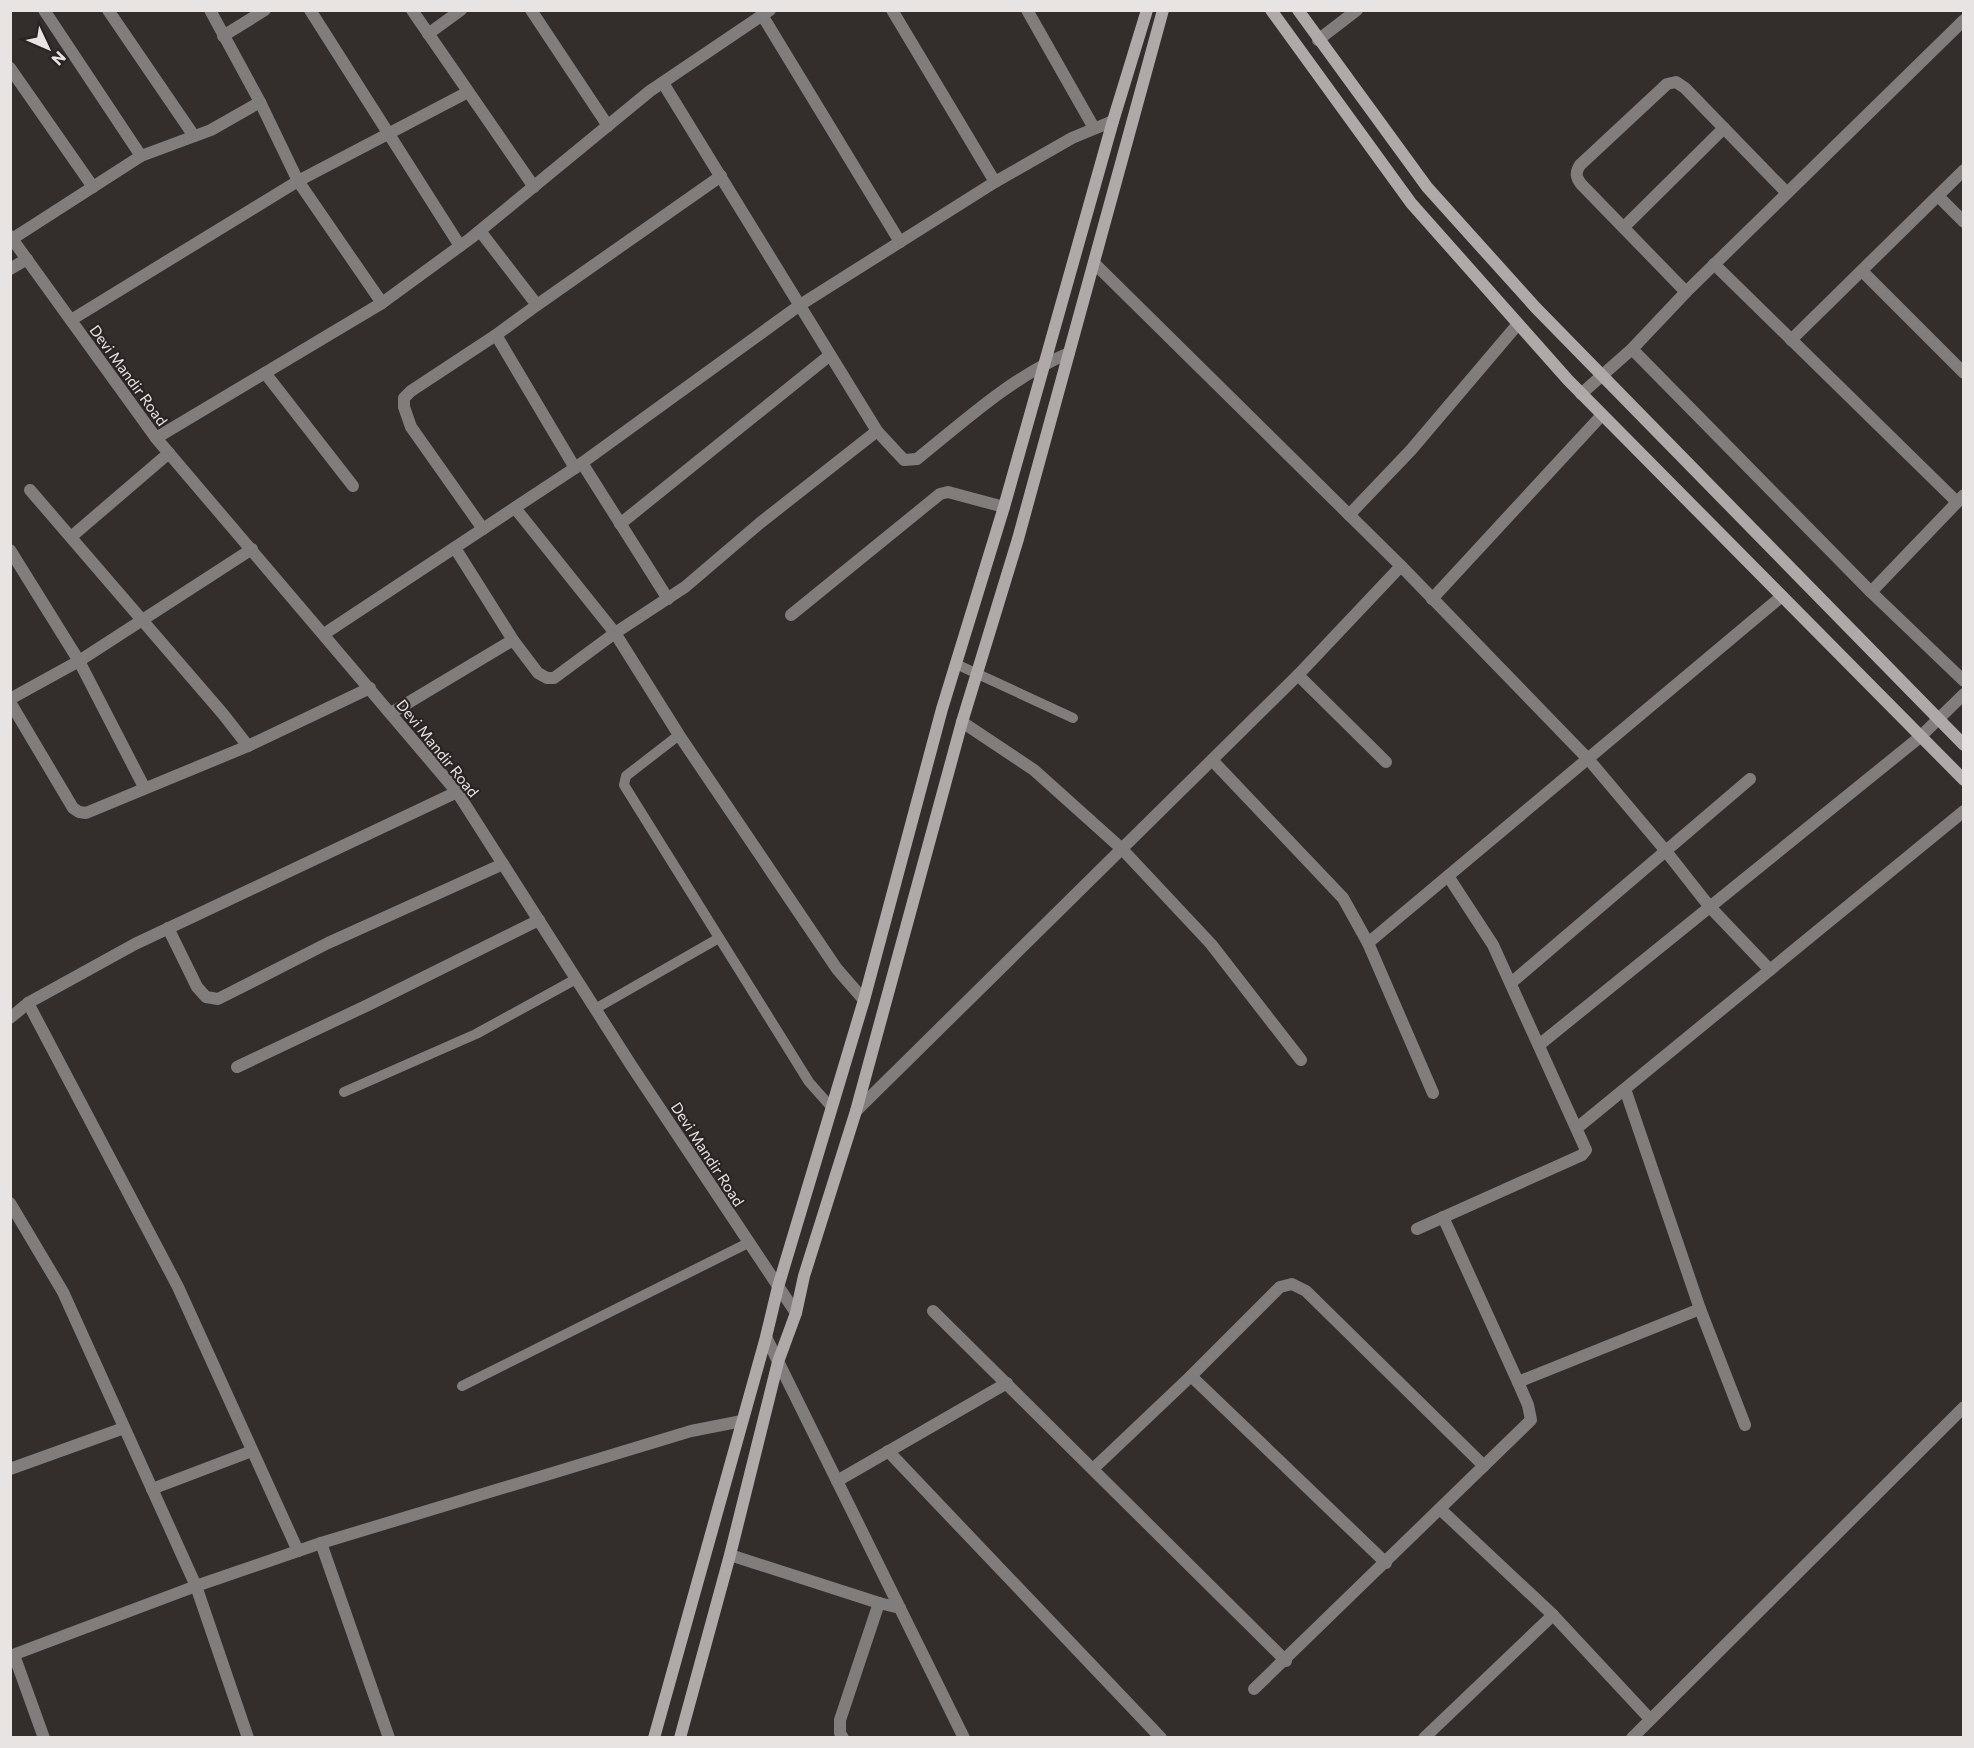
<svg xmlns="http://www.w3.org/2000/svg" width="1974" height="1748" font-family="Commissioner,sans-serif">
<style>
.lines{fill:none;stroke-linecap:round;stroke-linejoin:round}
.lane{stroke:#817d7d;stroke-width:10}
.street{stroke:#817d7d;stroke-width:12}
.secondary{stroke:#afaaa9;stroke-width:12}
.labels{text-anchor:middle;dominant-baseline:central;stroke-width:4.5;stroke-linejoin:round;paint-order:stroke}
.street-label{font-size:15px;fill:#e8e4e3;stroke:#292423}
</style>
<rect width="100%" height="100%" fill="#332e2c"/>
<g class="lines">
<g class="lane">
<path d="M956 664 1073 718"/>
<path d="M679 735 626 776 624 785 809 1082 832 1108"/>
<path d="M595 1009 719 938"/>
<path d="M344 1092 476 1034 576 979"/>
<path d="M462 1386 748 1243"/>
</g>
<g class="street">
<path d="M44 10 141 156"/>
<path d="M108 10 194 136"/>
<path d="M210 10 260 102 298 181 382 303"/>
<path d="M310 10 460 246"/>
<path d="M412 10 534 187"/>
<path d="M531 10 608 126"/>
<path d="M892 10 995 182"/>
<path d="M1027 10 1094 128"/>
<path d="M762 15 900 242"/>
<path d="M428 34 461 10"/>
<path d="M223 36 265 10"/>
<path d="M1318 40 1357 10"/>
<path d="M10 68 93 187"/>
<path d="M663 83 877 431 904 460 917 459C966 420 1010 378 1069 353"/>
<path d="M1938 196 1964 222"/>
<path d="M1624 227 1724 128"/>
<path d="M480 231 537 305 496 335 575 468"/>
<path d="M10 236 156 438 457 792 631 1065 796 1313"/>
<path d="M12 239 141 156 211 130 260 102"/>
<path d="M1094 263 1401 566 1589 760 1665 850 1709 906 1770 970"/>
<path d="M1714 264 1957 502"/>
<path d="M10 269 27 259"/>
<path d="M1862 271 1964 373"/>
<path d="M1686 292 1581 184C1576 177 1575 173 1580 165L1667 84 1676 82 1685 88 1787 193"/>
<path d="M537 305 721 176"/>
<path d="M71 320 298 181 468 92"/>
<path d="M1791 340 1964 170"/>
<path d="M1632 349 1871 592 1964 681"/>
<path d="M265 373 353 486"/>
<path d="M1581 394 1632 349 1686 292 1964 20"/>
<path d="M156 438 382 303 471 238 650 91 770 10"/>
<path d="M582 463 668 599"/>
<path d="M30 490 223 714 248 746"/>
<path d="M515 508 615 633 679 735 837 969 864 1000"/>
<path d="M1349 515 1411 450 1518 324"/>
<path d="M620 524 830 355"/>
<path d="M483 529 411 427 404 407V398L411 391 496 335"/>
<path d="M71 537 169 453"/>
<path d="M455 548 513 640 538 673 547 678H554L615 633 685 587 760 523 877 431"/>
<path d="M10 550 79 661 144 787"/>
<path d="M1871 592 1964 495"/>
<path d="M1432 599 1602 415"/>
<path d="M791 615 940 494 948 492 1004 507"/>
<path d="M324 634 575 468 800 305 995 182 1072 138 1113 121"/>
<path d="M1298 675 1386 762"/>
<path d="M10 699 79 661 252 549"/>
<path d="M10 702 73 808 79 812 86 813 248 746 370 688"/>
<path d="M391 713 513 640"/>
<path d="M962 722 1034 770 1122 849 1211 944 1301 1060"/>
<path d="M1212 760 1343 898 1368 943 1433 1093"/>
<path d="M168 928 197 987 206 997 218 999 328 943 503 864"/>
<path d="M1368 943 1782 596"/>
<path d="M1511 983 1750 779"/>
<path d="M28 1003 178 1287 298 1551"/>
<path d="M10 1018 28 1003 135 944 457 792"/>
<path d="M1539 1045 1920 737 1964 694"/>
<path d="M237 1067 368 1005 539 920"/>
<path d="M1625 1089 1700 1309 1745 1425"/>
<path d="M856 1111 1298 675 1401 566"/>
<path d="M1577 1128 1964 811"/>
<path d="M10 1203 63 1292 196 1586 248 1738"/>
<path d="M1417 1229 1582 1155 1586 1150 1493 945 1448 876"/>
<path d="M933 1311 1286 1661"/>
<path d="M766 1337 964 1738"/>
<path d="M1191 1376 1386 1563"/>
<path d="M1518 1382 1700 1309"/>
<path d="M888 1451 1161 1738"/>
<path d="M10 1469 124 1428"/>
<path d="M1093 1469 1191 1376 1280 1287 1292 1284 1306 1291 1484 1466"/>
<path d="M837 1481 1007 1383"/>
<path d="M152 1489 252 1451"/>
<path d="M1440 1509 1553 1615 1650 1719"/>
<path d="M321 1543 389 1738"/>
<path d="M730 1555 879 1603"/>
<path d="M14 1655 44 1738"/>
<path d="M10 1656 196 1586 321 1543 691 1431 742 1421"/>
<path d="M1254 1689 1531 1420 1528 1405 1518 1382 1443 1217"/>
<path d="M843 1738 840 1733V1720L879 1603 900 1608"/>
<path d="M1424 1738 1553 1615"/>
<path d="M1632 1738 1964 1407"/>
</g>
<g class="secondary">
<path d="M1271 10 1411 203 1568 380 1964 780"/>
<path d="M1298 10 1427 187 1536 308 1964 745"/>
<path d="M654 1738 766 1337 778 1287 864 1000 942 709 1004 507 1113 121 1147 10"/>
<path d="M680 1738 730 1555 778 1362 796 1313 804 1276 856 1111 962 722 1018 539 1163 10"/>
</g>
</g>
<g class="labels">
<g class="street-label">
<text transform="translate(129 375) rotate(54)">Devi Mandir Road</text>
<text transform="translate(438 748) rotate(51)">Devi Mandir Road</text>
<text transform="translate(708 1154) rotate(57)">Devi Mandir Road</text>
</g>
</g>
<rect width="1974" height="1748" fill="none" stroke="#e8e4e3" stroke-width="24"/>
<g transform="translate(48 48) rotate(134)" stroke="#292423" stroke-width="4.5" paint-order="stroke">
<path d="M0-4.5L10 22L0 15L-10 22Z" fill="#e8e4e3"/>
<text y="-9" font-size="16" font-weight="bold" text-anchor="middle" fill="#e8e4e3">N</text>
</g>
</svg>
